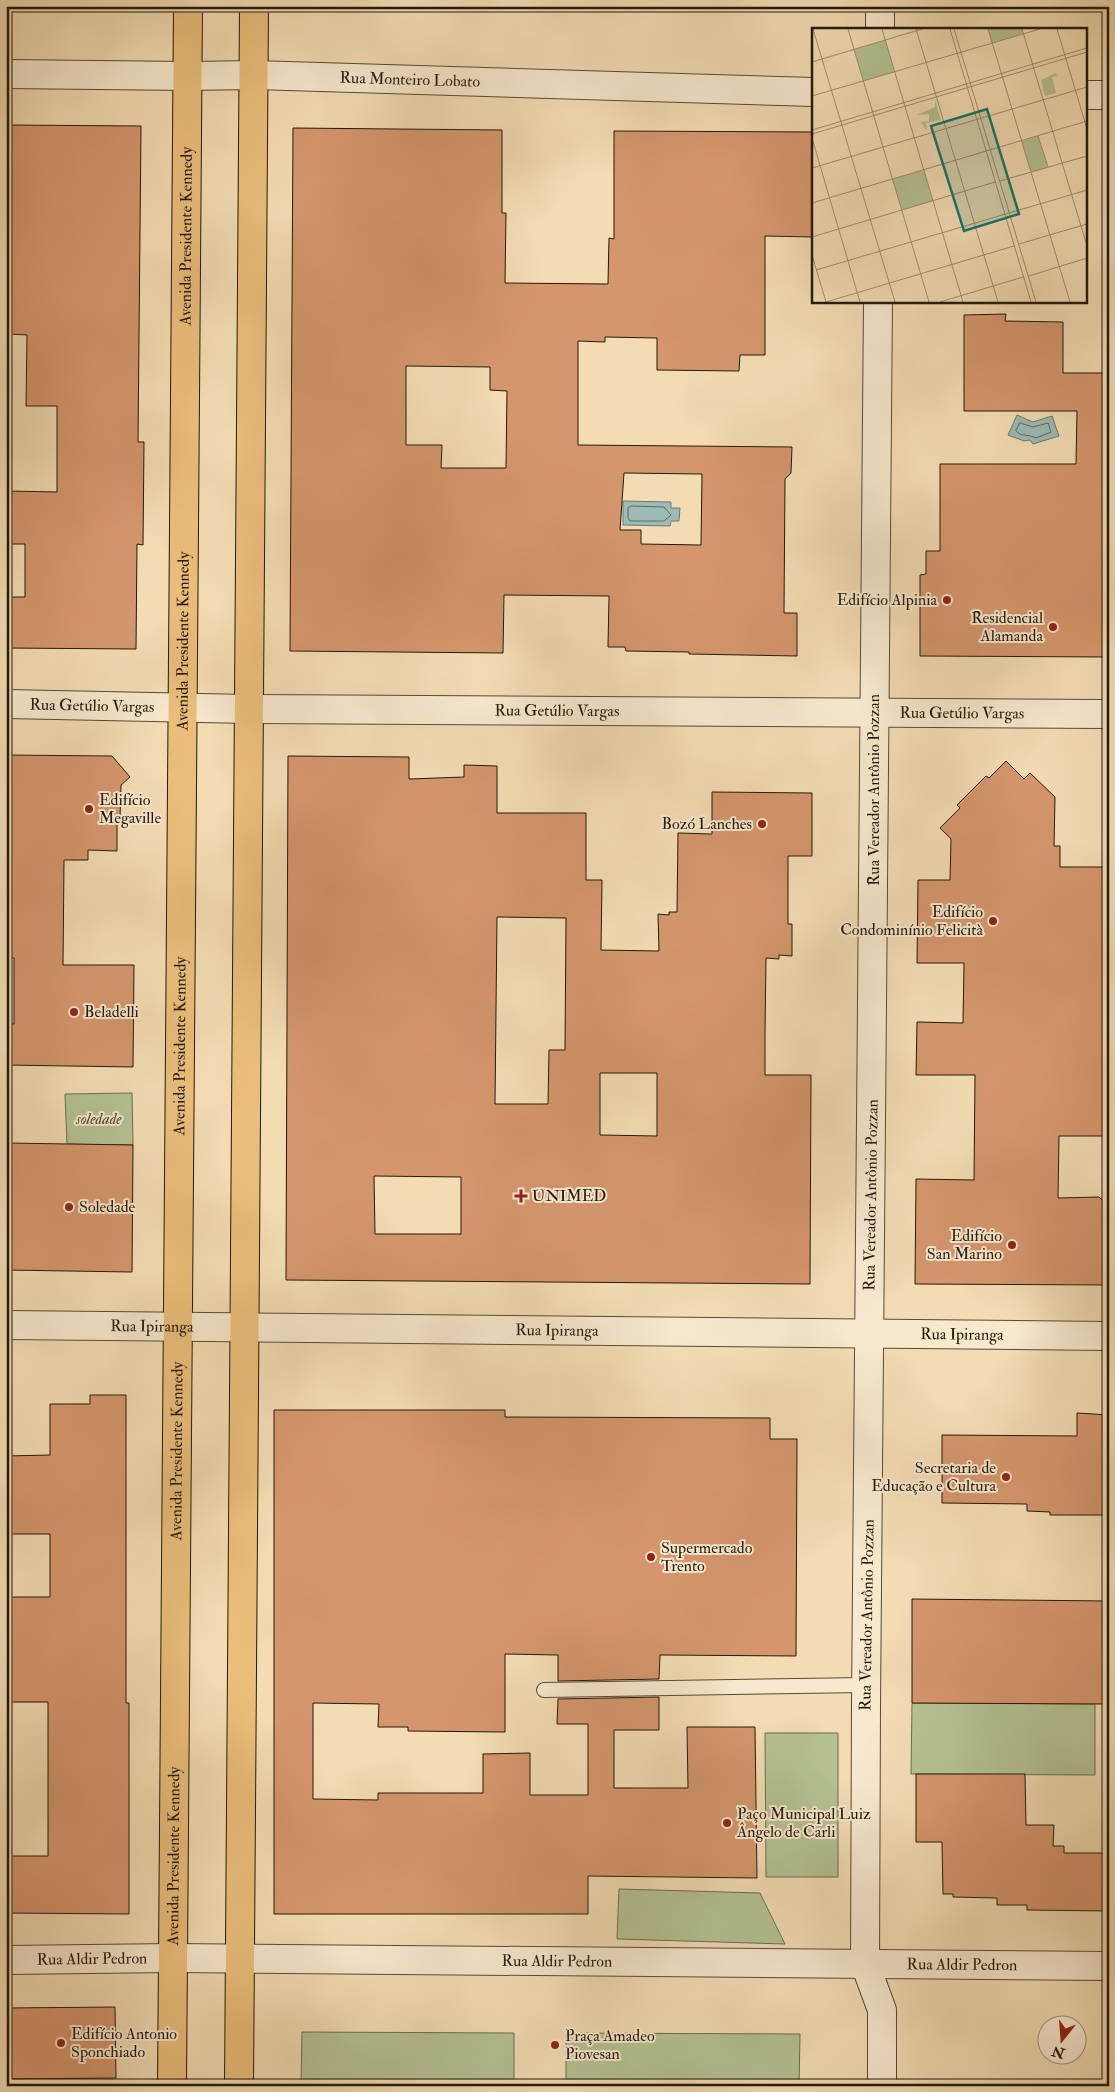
<svg xmlns="http://www.w3.org/2000/svg" width="1115" height="2092" font-family="'IM FELL Double Pica',serif">
<style>
.green{fill:#b4c292;stroke:#6c6e4e}
.water{fill:#9dbab5;stroke:#6c7a71}
.lines{fill:none;stroke-linecap:round;stroke-linejoin:round}
.shore{stroke:#606a60;stroke-width:1}
.building{fill:#d5966d;stroke:#23190b;fill-rule:evenodd}
.service-casing{stroke:#574a35;stroke-width:16}
.minor-casing{stroke:#574a35;stroke-width:30}
.primary-casing{stroke:#23190b;stroke-width:30}
.service{stroke:#f7e8ce;stroke-width:14}
.minor{stroke:#f7e8ce;stroke-width:28}
.primary{stroke:#eabe7a;stroke-width:28}
.poi-dot{fill:#8f2418;stroke:#f7e8ce;stroke-width:2}
.labels{text-anchor:middle;dominant-baseline:central;stroke-width:4;stroke-linejoin:round;paint-order:stroke}
.street-label{font-size:16px;fill:#23190b;stroke:#f7e8ce}
.poi-label{font-size:16px;fill:#23190b;stroke:#f7e8ce;text-anchor:start}
.park-label{font-size:16px;font-style:italic;fill:#4e4c34;stroke:#f7e8ce}
.inset-road{fill:none;stroke:#a08e70;stroke-width:1}
.view{fill:#0f766e;fill-opacity:0.15;stroke:#0f766e;stroke-width:2.5}
.inset-edge{fill:none;stroke:#23190b;stroke-width:2.5}
</style>
<rect width="100%" height="100%" fill="#f3dcb4"/>
<filter id="stains"><feTurbulence type="fractalNoise" baseFrequency=".004" numOctaves="4"/><feColorMatrix values="0 0 0 0 .2 0 0 0 0 .09 0 0 0 0 .02 0 0 0 .5 -.17"/></filter>
<radialGradient id="worn" r=".72"><stop offset=".6" stop-color="#630" stop-opacity="0"/><stop offset="1" stop-color="#630" stop-opacity=".3"/></radialGradient>
<g class="green">
<path d="M132 1093 133 1145 67 1144 65 1094Z"/>
<path d="M912 1703 1095 1704V1775L911 1774Z"/>
<path d="M765 1733H838V1877H766Z"/>
<path d="M619 1889 760 1893 785 1944 617 1939Z"/>
<path d="M302 2032 514 2033V2086H301Z"/>
<path d="M566 2033 800 2034 799 2086H566Z"/>
</g>
<g class="water">
<path d="M1017 415 1033 422 1052 416 1059 436 1033 444 1030 440 1024 441 1008 435Z"/>
<path d="M623 501 671 502V508H680L679 521H671L670 526 623 525Z"/>
</g>
<g class="lines">
<g class="shore">
<path d="M1020 423 1033 427 1048 423 1051 432 1036 438C1029 434 1021 437 1016 431Z"/>
<path d="M631 506 664 507 671 515 664 521H630L628 518V508Z"/>
</g>
</g>
<g class="building">
<path d="M11 125 141 126 138 442H144L143 545 137 544 136 649 6 648V597H25V544H6V491L57 492V406H26L27 335 9 334V284H6V256H10Z"/>
<path d="M293 128 502 130V213H506L505 283 608 284 609 238 614 239V131L814 132V237L765 236V355H740L739 371 657 370V338L605 337V342L578 341V445L792 447 791 473 785 479 784 613H797V656L689 654V652L626 651 625 647H608L609 596 504 595 503 653 290 651ZM406 366 490 367V390L507 391 506 468H441L442 445H406ZM624 473 702 474 701 545 641 544V530H620Z"/>
<path d="M1006 314 1005 321 1063 322V373H1109V657L920 656V575L926 574V551H940V464H1076L1077 411H964V315Z"/>
<path d="M6 755 112 756 130 777 121 785 120 819H117V851L88 850V860H64L63 965H134L133 1067 6 1065V1024H14V958H6Z"/>
<path d="M288 756 409 757V779L464 777V765L497 766V813H586V880H602L601 950 659 951 658 914 669 915V912H677L678 833 712 834V792L812 793V856H788V924H792V956L779 955V959L766 958 765 1033V1075H811L810 1284 286 1280ZM497 917 566 918 565 1050H549L548 1104H495ZM600 1073H657V1136L600 1135ZM374 1176 461 1177V1234H375Z"/>
<path d="M1006 761 1024 779 1030 773 1055 797 1054 846H1060V867H1109V1136H1059L1058 1198 1099 1197 1109 1206V1285L915 1284 916 1179 974 1180 975 1075H916L917 1022 963 1023 964 963H917L918 880H950L951 839 940 828 960 808 957 805 986 776 989 778Z"/>
<path d="M6 1143 133 1145 132 1272 6 1270Z"/>
<path d="M90 1395H126V1703H129V1914L6 1913V1856H48V1702H6V1597H50V1534H6V1456L50 1455V1404H90Z"/>
<path d="M274 1410H505V1417L770 1418V1439H797L796 1656 660 1655 659 1679 558 1681V1655L505 1654V1732L408 1731V1727H378L379 1704 313 1703V1799L378 1800V1793H483V1754L530 1753V1795H588V1724H557L558 1699 659 1697V1730H614V1788H688L687 1727H755L757 1878 588 1876V1914H274Z"/>
<path d="M1077 1413 1109 1415V1515H1050V1512L1027 1511V1504L942 1503V1435L1077 1436Z"/>
<path d="M912 1599 1109 1601V1704L912 1703Z"/>
<path d="M916 1774H1025L1026 1825H1054L1053 1846H1064V1853H1109V1911L1027 1910V1905H997V1898L953 1897V1894H943L942 1842H916Z"/>
<path d="M115 2007 116 2078 6 2079V2008Z"/>
</g>
<g class="lines">
<defs>
<path id="service" d="M544 1690 866 1685"/>
<g id="minor">
<path d="M880 29V6"/>
<path id="s1" d="M6 74 188 76 254 75 814 92"/>
<path d="M1086 95H1109"/>
<path d="M878 301 866 1704 865 1964 882 2010V2086"/>
<path id="s2" d="M6 704 249 709 1109 714"/>
<path id="s3" d="M6 1325 1109 1336"/>
<path id="s4" d="M6 1960 173 1958 1109 1966"/>
</g>
<g id="primary">
<path id="s5" d="M172 2086 188 6"/>
<path d="M239 2086 254 6"/>
</g>
</defs>
<use href="#service" class="service-casing"/>
<use href="#minor" class="minor-casing"/>
<use href="#primary" class="primary-casing"/>
<use href="#service" class="service"/>
<use href="#minor" class="minor"/>
<use href="#primary" class="primary"/>
</g>
<g class="poi-dot">
<circle cx="947" cy="600" r="5"/>
<circle cx="1053" cy="627" r="5"/>
<circle cx="89" cy="809" r="5"/>
<circle cx="762" cy="824" r="5"/>
<circle cx="993" cy="921" r="5"/>
<circle cx="74" cy="1012" r="5"/>
<path d="M518.5 1188.5h5v5h5v5h-5v5h-5v-5h-5v-5h5z"/>
<circle cx="69" cy="1207" r="5"/>
<circle cx="1012" cy="1245" r="5"/>
<circle cx="1006" cy="1477" r="5"/>
<circle cx="651" cy="1557" r="5"/>
<circle cx="727" cy="1823" r="5"/>
<circle cx="61" cy="2043" r="5"/>
<circle cx="555" cy="2045" r="5"/>
</g>
<g class="labels">
<g class="street-label">
<text stroke="none"><textPath href="#s1" startOffset="404">Rua Monteiro Lobato</textPath></text>
<text stroke="none"><textPath href="#s5" startOffset="1850">Avenida Presidente Kennedy</textPath></text>
<text stroke="none"><textPath href="#s5" startOffset="1445">Avenida Presidente Kennedy</textPath></text>
<text stroke="none"><textPath href="#s2" startOffset="86">Rua Getúlio Vargas</textPath></text>
<text stroke="none"><textPath href="#s2" startOffset="551">Rua Getúlio Vargas</textPath></text>
<text stroke="none"><textPath href="#s2" startOffset="956">Rua Getúlio Vargas</textPath></text>
<text transform="translate(874 790) rotate(-90)">Rua Vereador Antônio Pozzan</text>
<text stroke="none"><textPath href="#s5" startOffset="1040">Avenida Presidente Kennedy</textPath></text>
<text transform="translate(871 1195) rotate(-89)">Rua Vereador Antônio Pozzan</text>
<text stroke="none"><textPath href="#s3" startOffset="146">Rua Ipiranga</textPath></text>
<text stroke="none"><textPath href="#s3" startOffset="551">Rua Ipiranga</textPath></text>
<text stroke="none"><textPath href="#s3" startOffset="956">Rua Ipiranga</textPath></text>
<text stroke="none"><textPath href="#s5" startOffset="635">Avenida Presidente Kennedy</textPath></text>
<text transform="translate(867 1615) rotate(-89)">Rua Vereador Antônio Pozzan</text>
<text stroke="none"><textPath href="#s5" startOffset="230">Avenida Presidente Kennedy</textPath></text>
<text stroke="none"><textPath href="#s4" startOffset="86">Rua Aldir Pedron</textPath></text>
<text stroke="none"><textPath href="#s4" startOffset="551">Rua Aldir Pedron</textPath></text>
<text stroke="none"><textPath href="#s4" startOffset="956">Rua Aldir Pedron</textPath></text>
</g>
<g class="poi-label">
<text x="937" y="600" text-anchor="end">Edifício Alpinia</text>
<text x="1043" y="618" text-anchor="end">Residencial<tspan x="1043" dy="18">Alamanda</tspan></text>
<text x="99" y="800">Edifício<tspan x="99" dy="18">Megaville</tspan></text>
<text x="752" y="824" text-anchor="end">Bozó Lanches</text>
<text x="983" y="912" text-anchor="end">Edifício<tspan x="983" dy="18">Condominínio Felicità</tspan></text>
<text x="84" y="1012">Beladelli</text>
<text x="532" y="1196">UNIMED</text>
<text x="79" y="1207">Soledade</text>
<text x="1002" y="1236" text-anchor="end">Edifício<tspan x="1002" dy="18">San Marino</tspan></text>
<text x="996" y="1468" text-anchor="end">Secretaria de<tspan x="996" dy="18">Educação e Cultura</tspan></text>
<text x="661" y="1548">Supermercado<tspan x="661" dy="18">Trento</tspan></text>
<text x="737" y="1814">Paço Municipal Luiz<tspan x="737" dy="18">Ângelo de Carli</tspan></text>
<text x="71" y="2034">Edifício Antonio<tspan x="71" dy="18">Sponchiado</tspan></text>
<text x="565" y="2036">Praça Amadeo<tspan x="565" dy="18">Piovesan</tspan></text>
</g>
<g class="park-label">
<text x="99" y="1119">soledade</text>
</g>
</g>
<g transform="translate(812 28)">
<rect width="275" height="275" fill="#f3dcb4"/>
<path d="M176 1H210L212 5 180 15ZM73 12 83 44 51 53 42 22ZM244 45 245 48 240 49 244 65 233 68 229 52ZM123 72 129 92 114 95 115 103 109 94 117 93V86L105 87 123 79ZM226 108 236 139 219 144 210 113ZM112 142 121 173 90 182 80 151Z" fill="#b4c292"/>
<path class="inset-road" d="M1 1 83 274M36 1 117 274M70 1 151 274M104 1 186 274M138 1 219 274M142 1 224 274M176 1 258 274M210 1 275 218M245 1 275 101M0 34 110 1M0 68 228 1M0 102 275 20M0 106 275 24M226 108 236 139M0 110 48 274M0 140 275 59M188 153 275 128M0 175 275 93M0 209 183 154M207 216 275 196M0 227 14 274M4 242 275 162M217 248 275 230M14 274 202 218M128 274 211 249"/>
<path class="view" d="M175 81 207 186 152 203 119 98Z"/>
<rect width="275" height="275" class="inset-edge"/>
</g>
<rect width="1115" height="2092" fill="none" stroke="#f3dcb4" stroke-width="25"/>
<rect x="8" y="8" width="1100" height="2077" fill="none" stroke="#23190b" stroke-width="2.5"/>
<rect x="12" y="12" width="1090" height="2067" fill="none" stroke="#23190b"/>
<g transform="translate(1062 2040) rotate(197)"><circle r="24" fill="#f7e8ce" stroke="#a29580"/>
<path d="M0-4L9 19L0 12L-9 19Z" fill="#8f2418"/>
<text y="-8" font-size="14" font-weight="bold" text-anchor="middle" fill="#23190b">N</text>
</g>
<rect width="100%" height="100%" filter="url(#stains)"/>
<rect width="100%" height="100%" fill="url(#worn)"/>
</svg>
